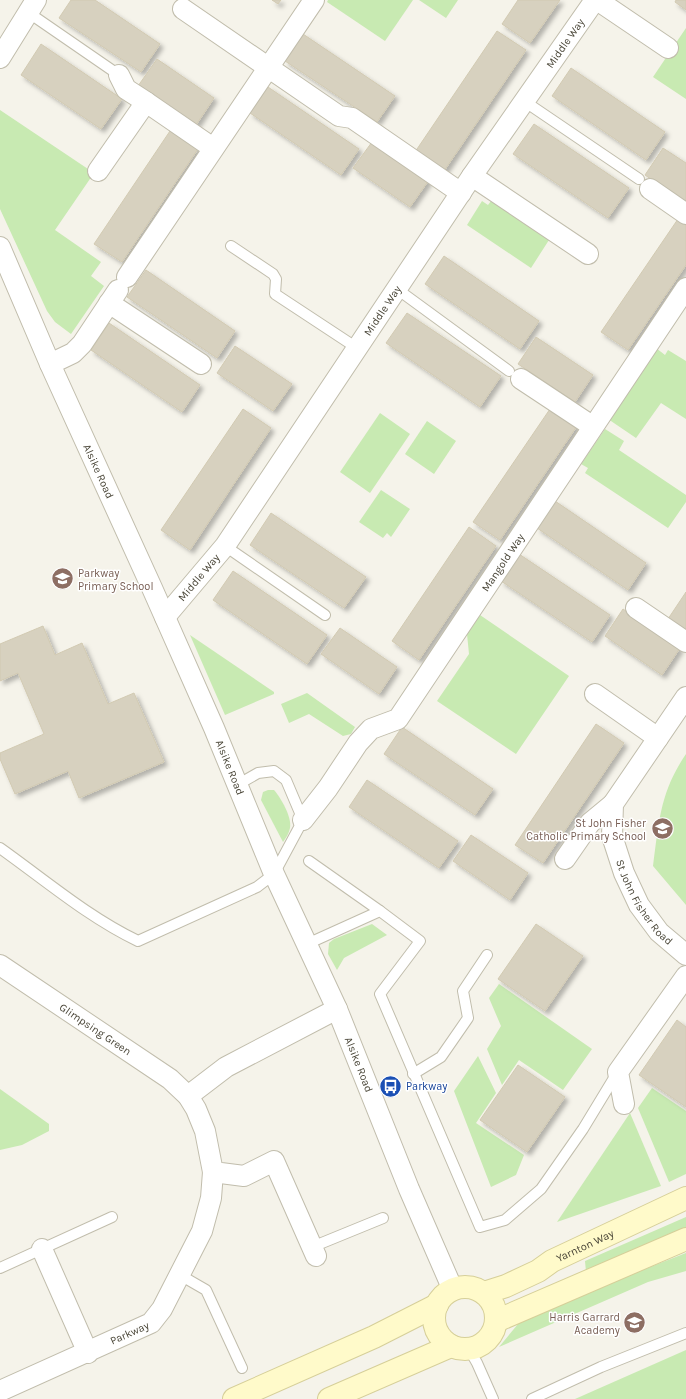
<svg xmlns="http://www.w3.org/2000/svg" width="686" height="1399" font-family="Karla,sans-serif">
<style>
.green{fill:#c8eab2}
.building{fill:#d7d1bf;stroke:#d2cab2;filter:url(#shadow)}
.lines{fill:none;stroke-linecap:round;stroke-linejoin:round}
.lane-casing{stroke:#c1bdac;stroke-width:12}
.street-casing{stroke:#c1bdac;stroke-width:22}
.secondary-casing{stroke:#d6cf99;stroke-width:24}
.lane{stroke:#fff;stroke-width:10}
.street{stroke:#fff;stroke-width:20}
.secondary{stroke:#fffaca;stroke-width:22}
.labels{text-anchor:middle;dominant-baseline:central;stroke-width:3;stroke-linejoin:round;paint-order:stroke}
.street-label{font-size:11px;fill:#494537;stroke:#fff}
.education-label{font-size:11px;fill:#785e54;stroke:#fff;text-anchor:end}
.transit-label{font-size:11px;fill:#164399;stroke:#fff;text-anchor:start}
</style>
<defs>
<filter id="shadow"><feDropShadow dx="3.5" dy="3.5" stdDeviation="2" flood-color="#0004"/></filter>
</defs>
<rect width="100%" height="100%" fill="#f5f3ea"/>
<g class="green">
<path d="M328 0H413L385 41 327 2Z"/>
<path d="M419 0H458L446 18Z"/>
<path d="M686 28V99L653 77Z"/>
<path d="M0 110 94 173 55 230 101 262 91 276 104 286 71 334 55 322 47 311 0 209Z"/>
<path d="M482 201 488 205 491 201 549 240 531 268 467 225Z"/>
<path d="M656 348 665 355 668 350 686 361V419L661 403 636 438 608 419Z"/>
<path d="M380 413 410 434 370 493 340 472Z"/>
<path d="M427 421 456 441 434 474 405 454Z"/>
<path d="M605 429 624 441 619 450 686 495V502L668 528 585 473 588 468 581 464Z"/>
<path d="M381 490 410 509 391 537 387 533 383 538 359 522Z"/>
<path d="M480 615 569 676 516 754 437 701 469 654 467 634Z"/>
<path d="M190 635 274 692V694L225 715Z"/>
<path d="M307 693 355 727 351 734 343 736 309 714 289 723 281 704Z"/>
<path d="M686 754V905L653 866C659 822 660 792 686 754Z"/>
<path d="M268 790H274C281 798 292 817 290 828 289 833 286 838 283 842L261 800 263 792Z"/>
<path d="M372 924 387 935 344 958 337 970 328 954 329 943 334 939Z"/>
<path d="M499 984 592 1049 563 1090 519 1060 502 1085 487 1049 501 1026 489 998Z"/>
<path d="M478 1056 496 1093 476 1123 524 1155 516 1175 491 1187 454 1091Z"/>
<path d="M652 1088 686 1111V1174L669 1182 638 1108Z"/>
<path d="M0 1089 49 1124V1131L22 1145 0 1150Z"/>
<path d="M630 1113 661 1186 557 1222Z"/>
<path d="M686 1217V1233L586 1272 585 1261Z"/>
<path d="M686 1253V1271L648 1282 499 1347 518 1324 535 1312Z"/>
<path d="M686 1350V1399H575Z"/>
</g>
<g class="building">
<path d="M71 0H95L160 44 141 72 59 18Z"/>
<path d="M272 0H281L278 4Z"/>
<path d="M518 0H560L530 43 502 24Z"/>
<path d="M676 0H686V10L675 2Z"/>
<path d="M497 31 526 50 444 171 415 152Z"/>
<path d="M303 34 395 96 377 122 285 61Z"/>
<path d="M41 44 122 99 101 129 21 75Z"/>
<path d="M157 59 214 98 196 125 138 86Z"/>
<path d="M571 68 665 132 646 160 552 96Z"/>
<path d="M268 87 359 149 341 175 250 113Z"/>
<path d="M534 124 629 188 608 218 513 154Z"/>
<path d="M170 131 198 149 122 262 94 244Z"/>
<path d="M372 142 429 180 410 207 353 168Z"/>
<path d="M663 148 686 163V203L645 175Z"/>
<path d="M678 219 686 225V265L628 350 601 332Z"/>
<path d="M444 256 539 321 520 349 425 284Z"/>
<path d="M146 270 235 331 217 358 127 297Z"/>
<path d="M407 313 501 376 480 407 386 343Z"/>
<path d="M109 323 200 385 182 412 91 350Z"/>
<path d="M536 337 593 375 575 402 518 364Z"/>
<path d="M235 346 292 384 273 411 217 373Z"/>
<path d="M243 409 271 428 190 550 161 530Z"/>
<path d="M550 409 577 426 500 540 473 522Z"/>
<path d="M555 501 646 563 628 590 537 528Z"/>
<path d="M271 513 366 577 344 608 250 545Z"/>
<path d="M469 527 496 546 419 660 392 641Z"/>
<path d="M519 554 610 615 592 642 501 581Z"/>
<path d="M233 571 327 635 307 664 213 600Z"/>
<path d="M686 592V631L668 619Z"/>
<path d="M623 609 680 648 662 675 605 636Z"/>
<path d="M43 626 55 655 82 643 108 704 134 693 164 762 79 798 68 771 15 794 0 759V753L44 734 18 673 0 681V644Z"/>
<path d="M340 628 397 667 379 694 321 654Z"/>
<path d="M596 724 624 743 543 863 515 845Z"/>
<path d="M402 727 493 789 475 815 384 754Z"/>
<path d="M367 780 458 841 439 868 349 807Z"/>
<path d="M471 835 528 873 510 900 453 861Z"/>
<path d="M536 924 583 956 545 1011 498 979Z"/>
<path d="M677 1020 686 1027V1107L639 1075Z"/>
<path d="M518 1065 565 1097 527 1152 480 1120Z"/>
</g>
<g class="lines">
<defs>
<g id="lane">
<path d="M29 13 119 75"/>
<path d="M524 101 639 179"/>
<path d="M231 246 273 274 276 279 275 294 357 348"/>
<path d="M397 289 509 371"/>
<path d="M225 546 325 615"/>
<path d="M0 848C45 880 88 917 138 941L257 887 274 874 303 820 286 780 274 771 258 773 237 785"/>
<path d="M309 861 380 911"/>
<path d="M307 944 380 911 420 941 380 994 480 1227 505 1220 541 1189 583 1129 617 1073"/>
<path d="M413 1074 441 1057 468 1018 463 991 487 955"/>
<path d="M312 1247 383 1218"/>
<path d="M0 1268 112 1217"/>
<path d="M180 1275 206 1290 242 1368"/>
<path d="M469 1349 477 1363 493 1399"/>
<path d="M532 1399 601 1367 686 1333"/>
</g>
<g id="street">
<path d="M597 0 668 48"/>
<path d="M183 9 339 116 352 118 461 193"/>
<path d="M0 58 36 0"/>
<path d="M119 75 126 89 146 102"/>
<path d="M98 171 146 102 213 148"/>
<path d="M472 176 588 254"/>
<path d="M650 189 686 214"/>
<path id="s1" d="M0 247 50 364 152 588 214 728 274 874 337 1009 409 1189 453 1290"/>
<path d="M127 277 314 0"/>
<path d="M109 303 201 364"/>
<path d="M50 364 73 353 82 344 118 290"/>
<path d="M521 379 592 426"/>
<path d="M636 608 686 642"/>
<path id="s2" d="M165 617 225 546 472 176 595 0"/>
<path d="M595 694 658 738"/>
<path id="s3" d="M686 697 613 804 612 836 624 873 639 905 659 932 686 955"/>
<path id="s4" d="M303 820 328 788 358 743 371 729 398 719 686 288"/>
<path d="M565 859 590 823 613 804"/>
<path id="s5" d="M0 965 170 1079 188 1096 196 1109 205 1131 213 1172 244 1176 274 1161 316 1256"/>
<path d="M188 1096 226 1067 337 1009"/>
<path d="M624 1104 618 1072 686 976"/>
<path d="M42 1249 88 1353"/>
<path id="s6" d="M0 1391 151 1323 162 1309 202 1231 211 1198 213 1172"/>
</g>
<g id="secondary">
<circle cx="465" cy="1318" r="31"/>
<path id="s7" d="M484 1293 506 1286 538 1271 552 1261 686 1198"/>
<path d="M496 1321 686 1239"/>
<path d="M234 1399 374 1337 437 1305"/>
<path d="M329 1399 451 1346"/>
</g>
</defs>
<use href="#lane" class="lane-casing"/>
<use href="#street" class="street-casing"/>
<use href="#secondary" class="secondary-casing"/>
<use href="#lane" class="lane"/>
<use href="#street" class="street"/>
<use href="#secondary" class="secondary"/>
</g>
<defs>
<symbol id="school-disc" viewBox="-11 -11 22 22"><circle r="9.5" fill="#8d6e63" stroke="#fff"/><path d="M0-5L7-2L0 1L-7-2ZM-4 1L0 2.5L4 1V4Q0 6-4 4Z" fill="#fff"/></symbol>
<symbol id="bus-disc" viewBox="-11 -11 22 22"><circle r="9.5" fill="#1a4fb4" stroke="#fff"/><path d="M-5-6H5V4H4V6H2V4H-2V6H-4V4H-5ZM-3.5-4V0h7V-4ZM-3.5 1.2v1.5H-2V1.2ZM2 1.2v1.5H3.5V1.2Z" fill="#fff"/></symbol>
</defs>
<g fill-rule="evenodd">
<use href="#school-disc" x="50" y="566" width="25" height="25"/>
<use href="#school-disc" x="650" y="816" width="25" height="25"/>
<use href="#bus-disc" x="378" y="1074" width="25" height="25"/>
<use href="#school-disc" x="622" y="1310" width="25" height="25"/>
</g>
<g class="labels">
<g class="street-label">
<text stroke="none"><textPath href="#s2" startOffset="700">Middle Way</textPath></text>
<text stroke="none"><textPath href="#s2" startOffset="376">Middle Way</textPath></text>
<text stroke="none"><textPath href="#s1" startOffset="245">Alsike Road</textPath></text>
<text stroke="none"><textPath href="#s4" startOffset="331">Mangold Way</textPath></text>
<text stroke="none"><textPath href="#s2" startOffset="52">Middle Way</textPath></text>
<text stroke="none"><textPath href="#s1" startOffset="569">Alsike Road</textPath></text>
<text stroke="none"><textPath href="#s3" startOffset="236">St John Fisher Road</textPath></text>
<text stroke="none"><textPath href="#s5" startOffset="115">Glimpsing Green</textPath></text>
<text stroke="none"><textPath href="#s1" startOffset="893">Alsike Road</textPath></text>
<text stroke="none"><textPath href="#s7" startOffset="112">Yarnton Way</textPath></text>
<text stroke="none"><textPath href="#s6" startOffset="142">Parkway</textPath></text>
</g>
<g class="education-label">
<text x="78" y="573" text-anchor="start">Parkway<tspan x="78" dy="13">Primary School</tspan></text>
<text x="646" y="823">St John Fisher<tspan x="646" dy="13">Catholic Primary School</tspan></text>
<text x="620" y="1317">Harris Garrard<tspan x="620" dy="13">Academy</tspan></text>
</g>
<g class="transit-label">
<text x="406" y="1086">Parkway</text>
</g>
</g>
</svg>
